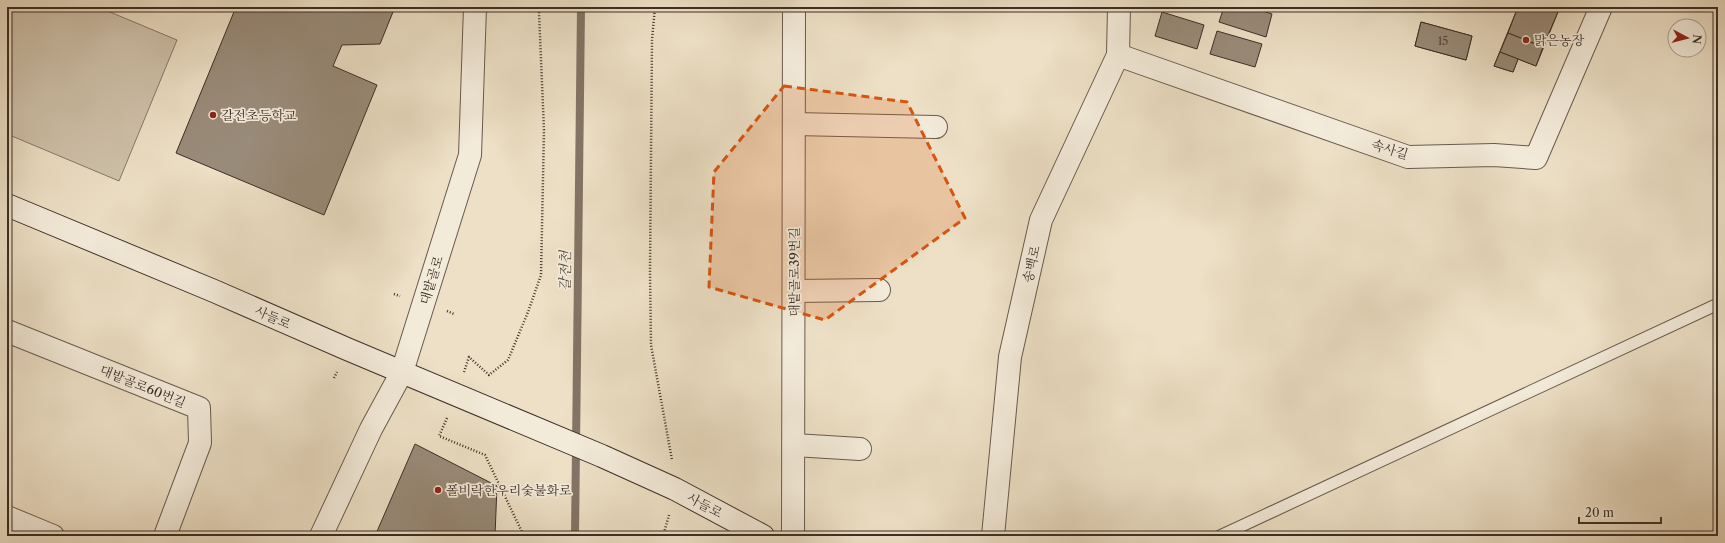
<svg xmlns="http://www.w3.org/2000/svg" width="1725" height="543" font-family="'Libre Caslon Text','Noto Serif KR',serif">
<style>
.green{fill:#cfc2ab;stroke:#867868}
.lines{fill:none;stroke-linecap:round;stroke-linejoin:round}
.stream{stroke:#837466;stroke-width:8}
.building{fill:#998b79;stroke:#3d2e26}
.lane-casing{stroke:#695a4e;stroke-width:13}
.street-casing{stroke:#695a4e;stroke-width:24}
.secondary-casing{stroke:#3d2e26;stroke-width:24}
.path{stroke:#3d2e26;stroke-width:2.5;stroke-dasharray:1 2;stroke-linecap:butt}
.lane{stroke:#f3ebda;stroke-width:11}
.street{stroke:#f3ebda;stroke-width:22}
.secondary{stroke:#f3ebda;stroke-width:22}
.marked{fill:#d7550f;fill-opacity:0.2;stroke:#d7550f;stroke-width:3;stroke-dasharray:8 5;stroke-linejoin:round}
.poi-dot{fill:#8f2418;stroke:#f3ebda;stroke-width:1.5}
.labels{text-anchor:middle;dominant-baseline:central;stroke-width:3.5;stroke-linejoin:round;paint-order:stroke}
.number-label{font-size:11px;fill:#54453b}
.poi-label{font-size:13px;fill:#3d2e26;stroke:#f3ebda;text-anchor:start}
.street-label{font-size:13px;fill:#3d2e26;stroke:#f3ebda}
.water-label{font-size:14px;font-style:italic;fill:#5a4b40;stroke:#f3ebda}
</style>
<rect width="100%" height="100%" fill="#ede0c6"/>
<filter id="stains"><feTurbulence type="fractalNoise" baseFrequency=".005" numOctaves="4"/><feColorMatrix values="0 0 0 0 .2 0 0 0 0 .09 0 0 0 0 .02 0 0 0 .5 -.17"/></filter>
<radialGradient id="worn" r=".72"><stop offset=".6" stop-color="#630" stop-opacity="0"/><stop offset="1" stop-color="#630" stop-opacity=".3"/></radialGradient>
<path class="green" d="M7 7H98L177 40 119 181 7 134Z"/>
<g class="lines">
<path class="stream" d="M575 536 581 7"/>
</g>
<g class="building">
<path d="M236 7H395L380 44 342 45 333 66 377 85 324 215 176 153Z"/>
<path d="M1224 7H1251L1272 14 1266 37 1219 22Z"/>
<path d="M1518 7H1560L1536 66 1518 59 1513 72 1494 66Z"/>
<path d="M1518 7H1560L1543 47 1508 33Z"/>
<path d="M1162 12 1204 25 1197 49 1155 36Z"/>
<path d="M1421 22 1472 36 1466 60 1415 46Z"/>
<path d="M1421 22 1472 36 1466 60 1415 46Z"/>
<path d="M1217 31 1262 44 1255 67 1210 54Z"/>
<path d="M1508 33 1543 47 1536 66 1500 52Z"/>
<path d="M1500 52 1518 59 1513 72 1494 66Z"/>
<path d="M415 444 497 486 495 536H375Z"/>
</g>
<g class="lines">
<defs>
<path id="lane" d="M1220 536 1718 304"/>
<g id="street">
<path d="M1118 55 1408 157 1494 155 1536 158 1601 7"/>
<path d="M794 124 936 127"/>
<path d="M794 291 879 290"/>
<path d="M7 331 199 408 200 443 165 536"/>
<path d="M794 445 860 449"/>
<path d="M7 517 53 536"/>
<path d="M321 536 371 429 402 372 470 155 475 7"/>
<path d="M793 536 794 7"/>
<path d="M993 536 1010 357 1041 220 1118 55 1119 7"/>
</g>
<path id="secondary" d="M7 205 214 291 347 349 602 456 675 489 763 536"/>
</defs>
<use href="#lane" class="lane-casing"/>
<use href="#street" class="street-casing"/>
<use href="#secondary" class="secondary-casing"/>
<g class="path">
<path d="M655 7 652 40 650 272 651 345 672 460"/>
<path d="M394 294 400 296"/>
<path d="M447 311 454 314"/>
<path d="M464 372 469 357 489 375 508 360 528 312 541 275 544 130 539 12 537 7"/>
<path d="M334 378 337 372"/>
<path d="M447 418 439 436 485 455 524 536"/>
<path d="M663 536 669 515"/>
</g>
<use href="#lane" class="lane"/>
<use href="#street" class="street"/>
<use href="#secondary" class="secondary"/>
</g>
<path class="marked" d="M784 86 907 102 965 218 825 320 709 287 714 172Z"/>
<g class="poi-dot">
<circle cx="1526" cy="40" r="4"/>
<circle cx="213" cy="115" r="4"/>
<circle cx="438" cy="490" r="4"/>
</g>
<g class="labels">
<g class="number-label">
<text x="1443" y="41">15</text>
</g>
<g class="poi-label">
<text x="1534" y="40">맑은농장</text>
<text x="221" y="115">갈전초등학교</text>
<text x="446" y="490">폴비락한우리숯불화로</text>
</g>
<g class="street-label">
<text transform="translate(1390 149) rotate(17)">속사길</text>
<text transform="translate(1031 264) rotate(-77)">송백로</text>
<text transform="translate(794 272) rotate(-90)">대밭골로39번길</text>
<text transform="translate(431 280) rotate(-73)">대밭골로</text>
<text transform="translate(273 317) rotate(24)">사들로</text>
<text transform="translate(143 386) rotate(22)">대밭골로60번길</text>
<text transform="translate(705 505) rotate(28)">사들로</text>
</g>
<g class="water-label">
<text transform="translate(565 271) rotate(-89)">갈전천</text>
</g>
</g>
<rect width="1725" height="543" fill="none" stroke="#ede0c6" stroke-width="24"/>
<rect x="8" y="8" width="1709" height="527" fill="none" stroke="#3d2e26" stroke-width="2"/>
<rect x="12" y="12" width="1701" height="519" fill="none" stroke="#3d2e26"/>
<g transform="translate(1687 38) rotate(97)"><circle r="19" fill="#f3ebda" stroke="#aa9f92"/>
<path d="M0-3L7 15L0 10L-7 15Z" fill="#8f2418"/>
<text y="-6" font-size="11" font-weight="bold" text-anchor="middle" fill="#3d2e26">N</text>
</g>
<path d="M1579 517v6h82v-6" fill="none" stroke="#3d2e26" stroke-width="2"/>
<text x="1585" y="517" font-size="12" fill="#3d2e26" stroke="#f3ebda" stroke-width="3" paint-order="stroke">20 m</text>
<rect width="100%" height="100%" filter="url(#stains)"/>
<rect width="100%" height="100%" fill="url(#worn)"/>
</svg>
